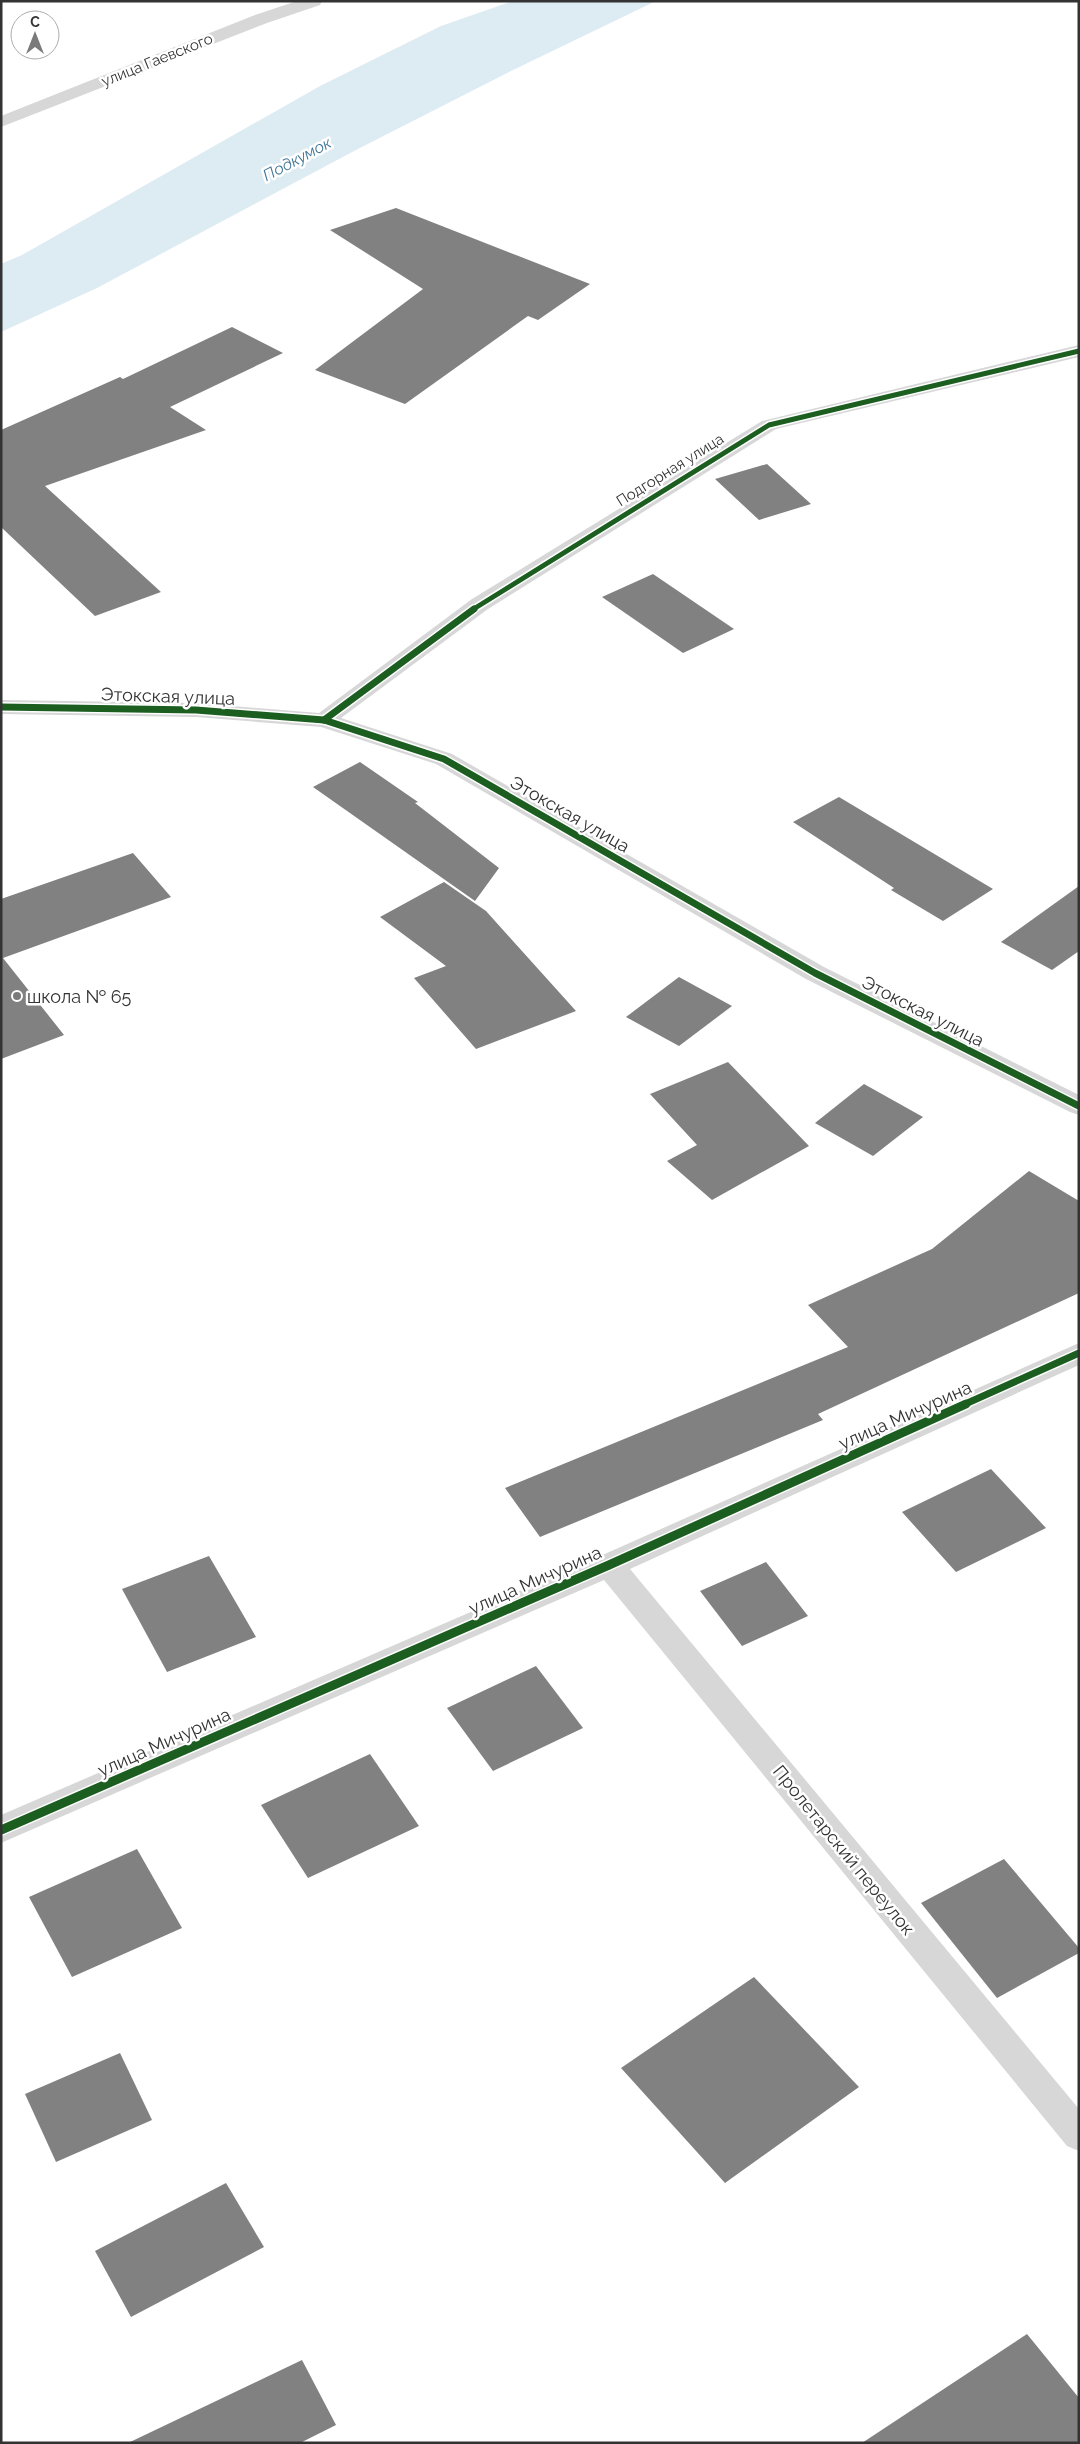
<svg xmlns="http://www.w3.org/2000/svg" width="1080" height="2444" font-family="Raleway,sans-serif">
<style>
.water{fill:#ddebf3}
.building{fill:#818181}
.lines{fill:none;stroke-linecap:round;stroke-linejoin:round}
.minor{fill:#d7d7d7;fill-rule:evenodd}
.cycleway-far2-casing{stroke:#fff;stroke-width:8}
.cycleway-far1-casing{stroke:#fff;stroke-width:10}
.cycleway-casing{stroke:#fff;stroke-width:12}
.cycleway-far2{stroke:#1b5e20;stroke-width:5}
.cycleway-far1{stroke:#1b5e20;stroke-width:7}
.cycleway{stroke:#1b5e20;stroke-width:9}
.poi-dot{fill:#7a7a7a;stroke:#fff;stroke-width:2}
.labels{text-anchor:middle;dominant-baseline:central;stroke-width:5;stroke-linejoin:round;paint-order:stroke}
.far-street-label{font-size:15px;fill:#333;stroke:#fff}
.far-water-label{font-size:16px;font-style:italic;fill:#3f7597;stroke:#fff}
.street-label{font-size:18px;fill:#333;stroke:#fff}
.poi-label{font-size:18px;fill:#333;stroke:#fff;text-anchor:start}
</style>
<rect width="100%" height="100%" fill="#fff"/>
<path class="water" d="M513 1H656L513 70 356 150 97 288 1 332V264L22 255 320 86 441 26Z"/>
<g class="building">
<path d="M396 208 590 284 538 320 528 316 405 404 315 370 423 289 330 230Z"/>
<path d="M232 327 283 353 170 407 206 430 45 486 161 592 95 616 1 527V430L120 377 123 379Z"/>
<path d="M767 464 811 504 759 520 715 479Z"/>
<path d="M653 574 734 629 683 653 602 597Z"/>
<path d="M360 762 418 802 415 803 499 868 475 901 313 787Z"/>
<path d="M839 797 993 889 943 921 891 890 894 888 793 822Z"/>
<path d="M133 853 171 897 3 958 64 1035 1 1059V899Z"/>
<path d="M444 882 486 911 576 1011 476 1049 414 978 446 966 380 917Z"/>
<path d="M1079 886V951L1052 970 1001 942Z"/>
<path d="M679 977 732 1006 679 1046 626 1017Z"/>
<path d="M728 1062 809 1146 712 1200 667 1161 697 1145 650 1094Z"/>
<path d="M864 1084 923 1117 873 1156 815 1123Z"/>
<path d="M1029 1171 1079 1201V1293L818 1414 823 1420 540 1537 505 1488 848 1347 808 1305 932 1249Z"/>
<path d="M991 1469 1046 1528 956 1572 902 1512Z"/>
<path d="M209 1556 256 1637 167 1672 122 1589Z"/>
<path d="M766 1562 808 1616 742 1646 700 1591Z"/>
<path d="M536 1666 583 1728 493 1771 447 1708Z"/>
<path d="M370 1754 419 1826 308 1878 261 1805Z"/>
<path d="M137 1849 182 1928 72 1977 29 1897Z"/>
<path d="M1004 1859 1079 1948V1953L997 1998 921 1903Z"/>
<path d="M754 1977 859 2087 725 2183 621 2068Z"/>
<path d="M120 2053 152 2120 56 2162 25 2094Z"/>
<path d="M226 2183 264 2247 131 2317 95 2251Z"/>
<path d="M1027 2334 1079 2398V2443H862Z"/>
<path d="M302 2360 336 2425 300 2443H128Z"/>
</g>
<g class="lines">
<g class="minor">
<path d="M297 1H322L320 5 267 23 1 127V116L255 15Z"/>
<path d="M1079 345V357L776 429 488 609 341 718 452 754 824 967 1079 1095V1115L1070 1112 806 979 436 764 321 727 196 717 1 714V700L196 703 319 713 472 599 762 421Z"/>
<path d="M1079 1343V1365L630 1569 1079 2109V2151L1067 2146 604 1580 1 1843V1815L598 1557Z"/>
</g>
<defs>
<path id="cycleway-far2" d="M472 610 769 425 1079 351"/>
<g id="cycleway-far1">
<path d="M1 707 196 710 324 720 444 759 815 973 1079 1106"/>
<path d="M324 720 474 609"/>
<path d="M963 1405 1079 1353"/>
</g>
<path id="cycleway" d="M1 1830 609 1565 966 1404"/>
</defs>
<use href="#cycleway-far2" class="cycleway-far2-casing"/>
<use href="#cycleway-far1" class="cycleway-far1-casing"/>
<use href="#cycleway" class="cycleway-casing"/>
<use href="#cycleway-far2" class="cycleway-far2"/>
<use href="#cycleway-far1" class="cycleway-far1"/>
<use href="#cycleway" class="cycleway"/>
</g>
<circle class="poi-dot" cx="17" cy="996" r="5"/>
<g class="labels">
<g class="far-street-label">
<text transform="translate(157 60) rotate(-22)">улица Гаевского</text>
<text transform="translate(670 470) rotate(-32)">Подгорная улица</text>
</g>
<g class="far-water-label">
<text transform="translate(297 159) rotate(-28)">Подкумок</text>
</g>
<g class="street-label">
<text transform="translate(168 696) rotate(2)">Этокская улица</text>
<text transform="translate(570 814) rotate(30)">Этокская улица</text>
<text transform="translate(923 1011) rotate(27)">Этокская улица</text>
<text transform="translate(905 1415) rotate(-24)">улица Мичурина</text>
<text transform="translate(535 1580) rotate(-24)">улица Мичурина</text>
<text transform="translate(164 1742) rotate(-24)">улица Мичурина</text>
<text transform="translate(844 1850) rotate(51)">Пролетарский переулок</text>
</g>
<g class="poi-label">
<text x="27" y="996">школа № 65</text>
</g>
</g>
<rect width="1080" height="2444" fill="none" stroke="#333333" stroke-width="5"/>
<g transform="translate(35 35)"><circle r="24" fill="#ffffff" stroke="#adadad"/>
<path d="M0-4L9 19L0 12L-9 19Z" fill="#7a7a7a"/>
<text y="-8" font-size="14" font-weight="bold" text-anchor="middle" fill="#333333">С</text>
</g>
</svg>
